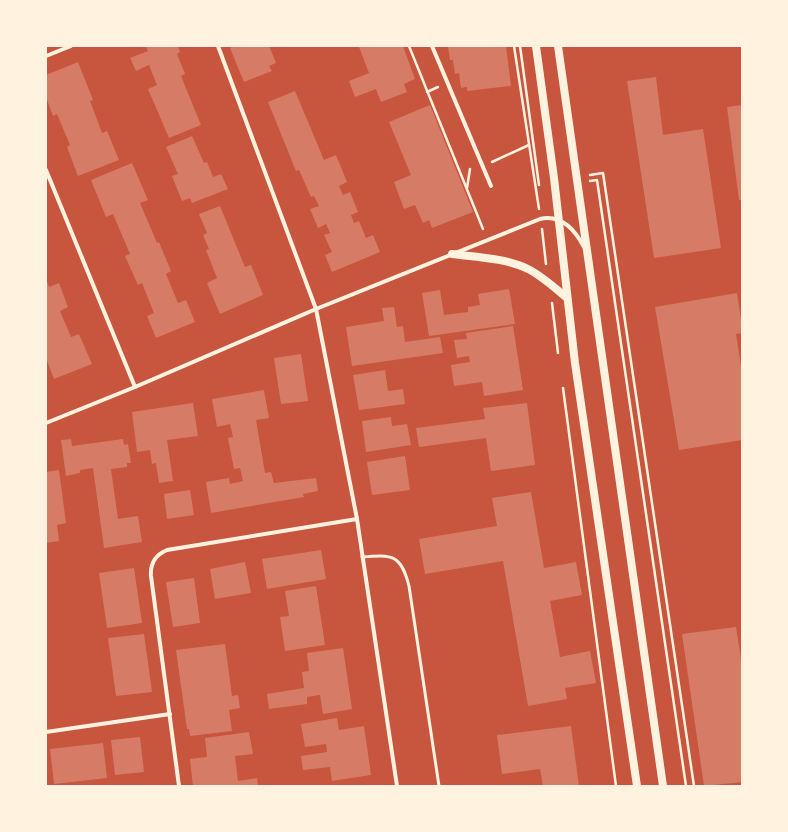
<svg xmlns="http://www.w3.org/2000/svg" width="788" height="832" font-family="'Fira Sans',sans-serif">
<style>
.building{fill:#d67c66}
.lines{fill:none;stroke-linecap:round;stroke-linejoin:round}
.path{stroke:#fff3e0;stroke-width:2.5}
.service{stroke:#fff3e0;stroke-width:3}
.minor{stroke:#fff3e0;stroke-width:4}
.secondary{stroke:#fff3e0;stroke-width:8}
</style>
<rect width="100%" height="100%" fill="#c8553d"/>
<g class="building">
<path d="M146 46H178L180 52 177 54 185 74 181 76 201 125 169 138 148 89 157 85 149 65 136 71 130 58 148 51Z"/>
<path d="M234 46H269L276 63 269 66 272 71 244 82 230 48Z"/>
<path d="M362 46H403L415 79 404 84 407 92 381 102 376 89 355 97 349 81 369 73 359 47Z"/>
<path d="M448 46H506L511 86 467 91V87L461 88 459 73 455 74 453 60H450Z"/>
<path d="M78 62 93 100 90 101 102 133 107 131 119 160 78 176 67 147 70 145 57 114 53 116 46 97V75Z"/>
<path d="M656 77 663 135 703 129 721 248 654 258 627 81Z"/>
<path d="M295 91 324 160 336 155 347 182 339 186 343 195 350 192 358 212 351 215 354 223 359 221 366 238 373 235 380 252 332 272 325 255 332 252 324 235 330 233 326 224 318 228 310 209 319 206 314 196 311 197 299 170 296 171 268 102Z"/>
<path d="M430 105 473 212 432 228 429 220 423 223 415 205 404 209 394 182 411 175 389 122Z"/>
<path d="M742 105V200H739L727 107Z"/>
<path d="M192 136 204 163 207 162 213 177 221 174 228 189 192 203 190 198 182 201 172 176 178 174 166 147Z"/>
<path d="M132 163 148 200 140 203 157 243 159 242 171 271 166 274 178 303 186 300 195 322 156 338 147 316 154 313 142 283 138 285 125 256 130 254 113 214 106 217 91 180Z"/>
<path d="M220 206 245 267 251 265 263 295 220 314 207 283 217 278 206 250 209 249 203 235 207 233 199 214Z"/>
<path d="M46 279 49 287 59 283 68 307 60 311 71 337 79 334 92 364 54 379 46 358Z"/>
<path d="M509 289 515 324 429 336 422 293 440 290 444 315 468 312V307L480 305 478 294Z"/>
<path d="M737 293 742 326V333L736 334 742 372V440L679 450 655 307Z"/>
<path d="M394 307 397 327 403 326 405 342 440 337 443 353 352 366 346 327 384 321 382 308Z"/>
<path d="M513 326 523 390 484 396 482 382 454 386 451 365 470 362 469 356 457 358 454 340 467 339 466 333Z"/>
<path d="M301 354 308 401 281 404 274 358Z"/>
<path d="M385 370 388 391 403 389 405 404 359 410 353 375Z"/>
<path d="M264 390 269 418 256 420 265 473 271 472 274 483 316 478 318 491 303 494 304 497 211 513 206 482 229 478 230 484 243 481 240 468 234 469 228 438 233 437 230 424 217 427 212 399Z"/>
<path d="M193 403 198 436 167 440 173 481 159 483 156 463 152 464 150 450 137 452 132 412Z"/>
<path d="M527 403 535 465 491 471 486 438 419 447 416 428 485 419 483 408Z"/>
<path d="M391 417 392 426 407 424 411 445 366 452 362 421Z"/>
<path d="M71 439 72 446 123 439 124 445 128 444 131 463H127V467L111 469 118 519 138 516 142 542 104 548 93 468 80 470V473L66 476 61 440Z"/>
<path d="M405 456 410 490 372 495 367 462Z"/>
<path d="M59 470 66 523 57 525 59 541 46 543V472Z"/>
<path d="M190 490 194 515 167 519 164 494Z"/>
<path d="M531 492 544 568 576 562 582 595 550 601 560 657 590 651 596 683 565 688 567 699 528 706 503 561 425 574 419 539 497 526 492 498Z"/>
<path d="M321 550 326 579 267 589 262 559Z"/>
<path d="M245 562 251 593 215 599 210 569Z"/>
<path d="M134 568 142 623 107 628 99 573Z"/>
<path d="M194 578 200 623 173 627 166 582Z"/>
<path d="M316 586 325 645 285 651 280 617 289 616 285 591Z"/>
<path d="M736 627 742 666V782L704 786 682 634Z"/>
<path d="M144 634 152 692 116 696 108 638Z"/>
<path d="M225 644 232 696 238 695 240 708 229 710 232 731 190 736 189 729H187L176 650Z"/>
<path d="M343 648 352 709 323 714 320 695 307 697V704L269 709 267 694 304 688 302 672 309 671 307 653Z"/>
<path d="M337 718 339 730 364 726 371 775 332 781 330 767 303 770 301 756 327 752 326 744 305 747 301 724Z"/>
<path d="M571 726 579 786H543L540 769 502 774 497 735Z"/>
<path d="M249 732 253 754 235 756 238 781 257 778 258 786H193L190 759 207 757 205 738Z"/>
<path d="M140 737 144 772 115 775 111 740Z"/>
<path d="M103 743 107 778 54 784 50 749Z"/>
</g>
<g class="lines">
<g class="path">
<path d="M409 46 483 229"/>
<path d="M514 46 539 209"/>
<path d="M520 46 539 185"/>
<path d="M427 92 438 87"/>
<path d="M492 162 529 145"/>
<path d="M590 175 603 173 694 786"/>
<path d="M590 181 597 180 686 786"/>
<path d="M467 188 470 169"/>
<path d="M542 229 546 264"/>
<path d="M552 303 558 353"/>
<path d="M563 388 616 786"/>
</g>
<path class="service" d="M362 557C393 554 401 555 409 586L439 786"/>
<g class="minor">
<path d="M218 46 316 309 357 519 397 786"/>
<path d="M432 46 491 186"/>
<path d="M46 56 71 46"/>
<path d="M46 170 135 387"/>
<path d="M46 423 135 387 316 309 540 219C561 214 575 230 584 247"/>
<path d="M46 732 170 714"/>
<path d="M179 786 151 576C150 563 155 555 167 550L357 519"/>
</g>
<g class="secondary">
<path d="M536 46 554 178 575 363 637 786"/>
<path d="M558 46 663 786"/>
<path d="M452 254C475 257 506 258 528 269 542 276 555 288 567 298"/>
</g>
</g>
<rect width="788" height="832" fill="none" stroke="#fff3e0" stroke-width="94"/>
</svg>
